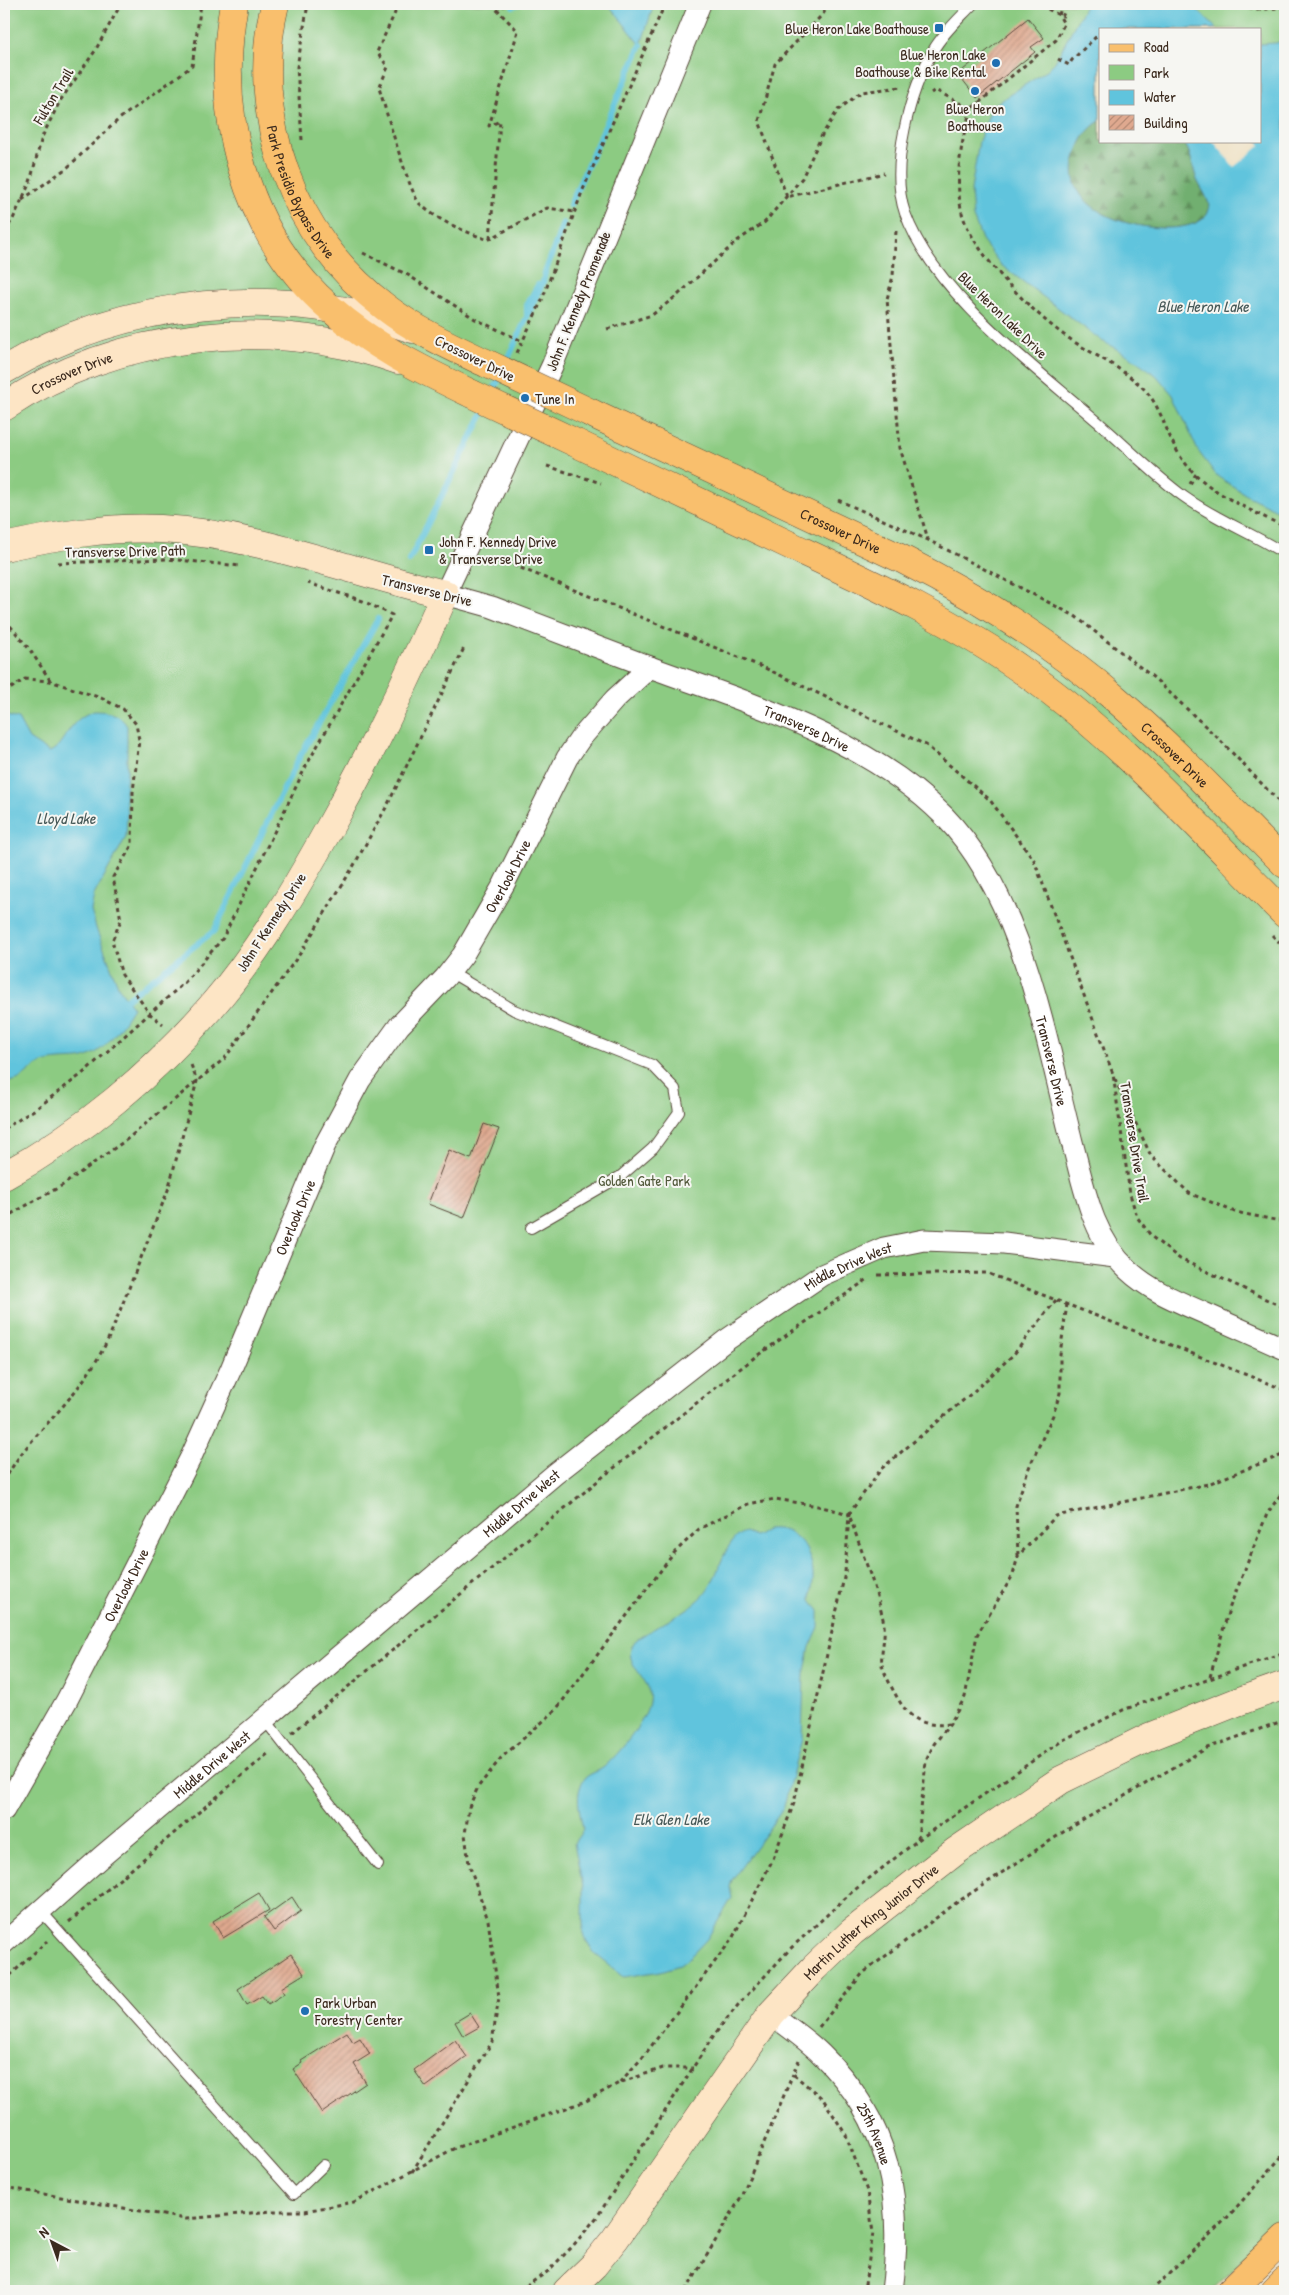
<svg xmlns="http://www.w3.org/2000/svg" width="1289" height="2295" font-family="'Patrick Hand',sans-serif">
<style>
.green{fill:#8ccb82;stroke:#647a50;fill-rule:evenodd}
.forest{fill:url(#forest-firs);stroke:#566c47}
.water{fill:#60c4dd;stroke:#4e777e}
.pier{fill:#efe1c3}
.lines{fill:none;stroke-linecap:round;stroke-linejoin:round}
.stream{stroke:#60c4dd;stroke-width:6}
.building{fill:url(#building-hatch)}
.lane-casing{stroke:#564537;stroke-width:12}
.street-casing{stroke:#564537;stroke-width:23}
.secondary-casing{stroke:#564537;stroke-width:29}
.primary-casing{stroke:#564537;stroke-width:29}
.highway-casing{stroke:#564537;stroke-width:29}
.path{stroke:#564537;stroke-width:3;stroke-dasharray:4 4;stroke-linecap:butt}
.lane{stroke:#fff;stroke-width:10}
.street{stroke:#fff;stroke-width:21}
.secondary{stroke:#fde5c5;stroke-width:28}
.primary{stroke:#f9bf6d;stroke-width:28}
.highway{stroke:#f9bf6d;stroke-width:28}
.highway-bridge-casing{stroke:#564537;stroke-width:29;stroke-linecap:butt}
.highway-bridge{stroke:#f9bf6d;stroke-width:28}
.poi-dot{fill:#1f6fb2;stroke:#f6f6f2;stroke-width:2}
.labels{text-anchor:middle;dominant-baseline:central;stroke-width:4;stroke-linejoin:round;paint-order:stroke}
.poi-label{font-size:15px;fill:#3b2a1e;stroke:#f6f6f2;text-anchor:start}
.street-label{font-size:15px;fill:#3b2a1e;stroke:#f6f6f2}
.park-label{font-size:15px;fill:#535a3c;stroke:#f6f6f2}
.water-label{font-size:16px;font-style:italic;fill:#465857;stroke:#f6f6f2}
</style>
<defs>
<pattern id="forest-firs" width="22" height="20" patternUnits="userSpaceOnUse" patternTransform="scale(1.25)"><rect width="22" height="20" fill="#71af70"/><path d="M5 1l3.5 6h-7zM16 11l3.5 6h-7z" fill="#5e8f5b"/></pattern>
<pattern id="building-hatch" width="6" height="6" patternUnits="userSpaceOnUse" patternTransform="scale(1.25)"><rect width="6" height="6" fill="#dfa98f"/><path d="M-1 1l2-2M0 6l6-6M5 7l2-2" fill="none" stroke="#b68a74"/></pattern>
</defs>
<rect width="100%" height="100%" fill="#f6f6f2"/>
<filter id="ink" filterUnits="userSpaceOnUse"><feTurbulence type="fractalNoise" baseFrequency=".02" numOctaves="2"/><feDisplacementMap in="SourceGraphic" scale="10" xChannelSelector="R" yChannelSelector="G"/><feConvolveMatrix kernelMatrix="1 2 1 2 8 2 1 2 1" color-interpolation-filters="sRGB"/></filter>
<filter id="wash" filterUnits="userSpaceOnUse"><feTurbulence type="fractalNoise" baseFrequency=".0096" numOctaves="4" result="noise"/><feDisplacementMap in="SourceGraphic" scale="20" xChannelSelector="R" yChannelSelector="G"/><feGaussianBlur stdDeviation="1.12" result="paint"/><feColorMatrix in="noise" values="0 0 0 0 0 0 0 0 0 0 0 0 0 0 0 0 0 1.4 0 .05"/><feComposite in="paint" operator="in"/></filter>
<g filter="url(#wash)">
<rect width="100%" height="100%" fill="#efe1c3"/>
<path class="green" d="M4 4H1285V2219L1210 2291H4ZM1100 29H1260V141H1100Z"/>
<path class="forest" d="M1100 121V141H1183C1191 152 1192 164 1196 177 1199 187 1210 198 1209 209 1205 245 1055 231 1075 158 1079 143 1086 129 1100 121Z"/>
<g class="water">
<path d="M608 4H654L641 45Z"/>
<path d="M1086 4H1191L1217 29H1100V121C1086 129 1079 143 1075 158 1055 231 1205 245 1209 209 1210 198 1199 187 1196 177 1192 164 1191 152 1183 141H1260V44L1276 43 1285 40V514L1248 496 1217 476 1198 451 1173 395 1156 375 1131 357 1102 341 1001 265 983 242 973 217 971 190 979 141 992 106 1045 72 1055 62Z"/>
<path d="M94 711C108 711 120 714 127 726V773L125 792 127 815 126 837 94 895 91 911 97 931 119 988 133 1008C122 1026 102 1057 79 1059 66 1060 52 1059 40 1064 25 1072 24 1082 4 1082V866L7 854 4 825V715L18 719 29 739 49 752C64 748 67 719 94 711Z"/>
<path d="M768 1529C795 1526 811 1548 813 1573 814 1582 811 1591 811 1600L819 1611V1627L810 1647 804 1675 802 1739 783 1809 732 1880 730 1887 732 1898 707 1939 689 1958 680 1965 661 1971 624 1977 595 1954 586 1940 583 1930V1887L574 1843 583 1830C581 1815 575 1799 581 1785 585 1773 595 1774 604 1767 618 1755 646 1721 649 1702 654 1676 618 1665 635 1641 654 1626 693 1611 707 1591 719 1575 725 1537 745 1532L755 1536Z"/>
</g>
<path class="pier" d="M1213 141H1258L1261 145 1234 167Z"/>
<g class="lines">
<g class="stream">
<path d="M513 6 518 4"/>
<path d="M570 205 641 45"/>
<path d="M527 315V305L538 285"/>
<path d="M505 365 543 282 545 273 563 223"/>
<path d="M491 397 500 376"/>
<path d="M409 561 486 408"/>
<path d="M128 998 214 931 298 760 378 619"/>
</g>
</g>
<g id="blocks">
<g class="building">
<path d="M1028 18 1044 38 1031 47 1035 52 977 98 958 74Z"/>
<path d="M484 1124 499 1129 464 1218 428 1204 449 1150 471 1159Z"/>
<path d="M259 1893 269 1910 223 1938 213 1921Z"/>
<path d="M292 1897 301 1911 274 1931 264 1917Z"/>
<path d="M291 1954 304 1974 281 1988 284 1994 268 2004 262 1996 247 2005 238 1989Z"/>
<path d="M470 2013 479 2027 463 2036 455 2022Z"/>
<path d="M347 2032 353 2042 360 2038 370 2054 354 2064 366 2083 322 2113 293 2069 302 2063 301 2061Z"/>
<path d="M455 2040 467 2057 426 2087 414 2070Z"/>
</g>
</g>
</g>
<g filter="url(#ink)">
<use href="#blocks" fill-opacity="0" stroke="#564537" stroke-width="1"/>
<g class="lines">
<defs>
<g id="lane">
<path d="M973 4C960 18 944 32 934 49 910 90 889 167 905 213 934 294 1035 367 1098 422 1126 446 1153 474 1183 496 1215 519 1252 533 1285 554"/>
<path d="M450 972 514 1010 652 1065 675 1089 679 1112 653 1148 621 1176 531 1228"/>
<path d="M264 1719 378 1865"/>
<path d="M40 1910 294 2194 324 2165"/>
</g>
<g id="street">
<path id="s1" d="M700 4 552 366 445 594 492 607C548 628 603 649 658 670 755 705 870 741 944 816 1023 897 1045 1036 1072 1142 1084 1187 1092 1237 1128 1270 1149 1290 1177 1301 1204 1313 1231 1325 1258 1337 1285 1349"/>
<path id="s2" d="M4 1810 67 1700 191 1457 231 1369 325 1145 360 1080 399 1026 445 978 463 955 504 884 567 758 580 739 615 699 650 667"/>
<path id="s3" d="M4 1943 100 1858 555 1474 725 1341 822 1275 884 1248 924 1240 1004 1243 1115 1257"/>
<path id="s4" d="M771 2014C788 2027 806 2039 821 2054 890 2121 904 2199 892 2291"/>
</g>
<g id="secondary">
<path d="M4 370C124 298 281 283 413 329"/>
<path id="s5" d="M4 407C118 331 270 316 398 360"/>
<path d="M4 547C55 536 109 526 161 529 258 534 351 572 445 594 409 676 370 756 326 834 292 895 256 955 211 1007 153 1074 81 1134 4 1176"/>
<path id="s6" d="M567 2291 594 2265 615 2239 771 2014 814 1968 852 1932 956 1851 1061 1780 1149 1737 1237 1702 1285 1685"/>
</g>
<g id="primary">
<path d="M1230 2291 1285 2238"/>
<path d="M1275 2291 1285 2281"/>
</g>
<g id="highway">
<path d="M234 4C214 113 244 233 330 308 372 346 422 370 472 394"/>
<path id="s7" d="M275 4C248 117 292 237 385 307 416 331 452 347 488 364"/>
<path id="s8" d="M591 413 902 559C979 598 1052 643 1117 700 1176 751 1230 809 1285 864"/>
<path d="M576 443C652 479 727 515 802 551 879 587 956 623 1026 673 1122 741 1202 831 1285 914"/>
</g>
</defs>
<use href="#lane" class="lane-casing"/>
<use href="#street" class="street-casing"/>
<use href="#secondary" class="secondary-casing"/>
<use href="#primary" class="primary-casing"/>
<use href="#highway" class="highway-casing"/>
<g class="path">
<path d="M399 4 377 52 388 67 379 88C385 107 410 195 420 204 439 222 465 231 488 240L547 208 575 212"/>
<path d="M491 4 498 11 506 4"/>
<path d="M829 4 823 14 775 64 759 121 787 197 884 173"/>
<path d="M1225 4 1257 10 1285 7"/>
<path d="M1274 4 1276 9"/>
<path d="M1059 15 1062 4"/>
<path d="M1062 17 1068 4"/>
<path d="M1106 29 1108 28"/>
<path d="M1058 59 1069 65 1072 60 1100 33"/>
<path d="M931 93 935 90 971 109 1056 40 1064 24 1059 15 1038 4"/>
<path d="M971 109C961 141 954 180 962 213 972 251 1029 309 1060 332 1086 352 1118 364 1142 387 1160 404 1164 427 1176 449 1197 489 1247 508 1285 527"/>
<path d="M302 140 297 67 308 4"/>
<path d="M22 200 68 167 119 119 192 66 201 4"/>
<path d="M896 231 893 276 887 299 900 448 928 539"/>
<path d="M4 232 13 219 30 182 42 137 60 101 95 51 121 4"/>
<path d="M490 238 500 121 489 126 518 31 498 11"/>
<path d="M363 253 408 275 475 319 522 341"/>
<path d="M607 329 652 315 679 294 737 241 765 222 802 178 822 135 838 110 861 92 902 87"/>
<path d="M517 353 542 300 582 192 665 4"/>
<path d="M547 466 601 483"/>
<path d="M1190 484 1196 474"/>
<path d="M838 500 928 540 1075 616 1154 678 1219 739 1285 808"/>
<path d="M506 562 765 668 926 745 990 800 1034 860 1113 1074 1130 1194 1137 1217 1152 1237 1180 1259 1285 1308"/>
<path d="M58 563 166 559 241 566"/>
<path d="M4 622H7L30 650 50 680"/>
<path d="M4 693 25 679 50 681 101 698 123 709 136 724 139 740 133 792 132 845 113 877 121 920 112 941 122 975 150 1014 163 1024"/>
<path d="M1272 935 1285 948"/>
<path d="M1115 1079 1151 1156 1189 1193 1235 1212 1285 1222"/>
<path d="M4 1129 37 1108 82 1074 185 982 223 938 306 766 392 615 363 601 308 583"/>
<path d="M4 1218 63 1185 126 1140 225 1058 301 952 353 867 388 804 465 646"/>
<path d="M878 1275 987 1273 1285 1390"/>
<path d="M4 1482C19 1450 46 1427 68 1400 86 1378 102 1355 113 1328L168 1190 197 1081 190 1062"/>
<path d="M1018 1555 1016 1506 1028 1470 1053 1415 1060 1393V1354L1067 1304"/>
<path d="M1210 1677 1229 1609 1267 1514 1285 1488"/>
<path d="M950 1724C917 1728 905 1714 891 1686 888 1680 884 1672 882 1665 880 1650 887 1636 883 1619 875 1584 860 1548 849 1514L881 1469 972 1393 1014 1354 1056 1300"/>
<path d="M292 1733 605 1475 755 1357 868 1279"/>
<path d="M918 1839 926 1761 934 1744 950 1724 965 1697 977 1635 1013 1575 1018 1556 1056 1516 1208 1484 1285 1454"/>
<path d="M69 1922 270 1752"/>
<path d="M4 1981 47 1941"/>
<path d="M819 2027 863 1973 956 1903 1068 1829 1207 1748 1285 1720"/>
<path d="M799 2060 793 2074 823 2099 846 2135 867 2191 873 2233 864 2291"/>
<path d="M412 2172 492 2042 499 1997 488 1920 469 1864 465 1834 469 1807 478 1787 501 1758 555 1711 674 1553 699 1529 748 1504 775 1499 818 1506 849 1514 845 1573 794 1803 773 1859 732 1939 643 2057 619 2083"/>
<path d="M4 2187 186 2219 272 2211H305L354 2202 455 2148 586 2101 619 2083 663 2068H693"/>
<path d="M519 2291 547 2272 572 2247 597 2217 714 2035 738 2005 790 1949 852 1892 918 1840 1063 1740 1123 1710 1285 1652"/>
<path d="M686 2291 741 2197 793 2074"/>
<path d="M1151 2291 1226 2219 1285 2153"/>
</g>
<use href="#lane" class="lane"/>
<use href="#street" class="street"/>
<use href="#secondary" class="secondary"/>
<use href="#primary" class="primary"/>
<use href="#highway" class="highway"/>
<defs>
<g id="highway-bridge">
<path d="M488 364 591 413"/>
<path d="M472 394 576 443"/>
</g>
</defs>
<use href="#highway-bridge" class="highway-bridge-casing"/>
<use href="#highway-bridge" class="highway-bridge"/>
</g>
</g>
<g class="poi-dot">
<rect x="934" y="23" width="10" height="10" rx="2.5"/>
<circle cx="996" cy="63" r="5"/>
<circle cx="975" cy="91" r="5"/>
<circle cx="525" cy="398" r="5"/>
<rect x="424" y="545" width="10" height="10" rx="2.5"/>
<circle cx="305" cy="2011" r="5"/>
</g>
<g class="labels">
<g class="poi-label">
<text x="929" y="28" text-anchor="end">Blue Heron Lake Boathouse</text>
<text x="986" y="54" text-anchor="end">Blue Heron Lake<tspan x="986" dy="17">Boathouse &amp; Bike Rental</tspan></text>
<text x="975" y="108" text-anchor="middle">Blue Heron<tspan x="975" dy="17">Boathouse</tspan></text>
<text x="535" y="398">Tune In</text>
<text x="439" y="541">John F. Kennedy Drive<tspan x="439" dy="17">&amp; Transverse Drive</tspan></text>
<text x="315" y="2002">Park Urban<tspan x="315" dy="17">Forestry Center</tspan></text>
</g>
<g class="street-label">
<text transform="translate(53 96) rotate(-59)">Fulton Trail</text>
<text stroke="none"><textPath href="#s7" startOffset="195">Park Presidio Bypass Drive</textPath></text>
<text transform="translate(578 301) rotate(-68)">John F. Kennedy Promenade</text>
<text transform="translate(1003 315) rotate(44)">Blue Heron Lake Drive</text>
<text transform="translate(475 358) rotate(26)">Crossover Drive</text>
<text stroke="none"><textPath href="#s5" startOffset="76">Crossover Drive</textPath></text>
<text stroke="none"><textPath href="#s8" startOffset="276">Crossover Drive</textPath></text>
<text transform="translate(125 551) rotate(-1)">Transverse Drive Path</text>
<text transform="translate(427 590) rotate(14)">Transverse Drive</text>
<text stroke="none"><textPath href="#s1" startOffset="1029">Transverse Drive</textPath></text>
<text stroke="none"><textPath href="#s8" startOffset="681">Crossover Drive</textPath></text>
<text stroke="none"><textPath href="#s2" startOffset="1066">Overlook Drive</textPath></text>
<text transform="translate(271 922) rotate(-57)">John F Kennedy Drive</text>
<text stroke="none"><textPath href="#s1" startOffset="1464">Transverse Drive</textPath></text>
<text transform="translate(1135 1142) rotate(81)">Transverse Drive Trail</text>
<text stroke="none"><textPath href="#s2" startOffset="661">Overlook Drive</textPath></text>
<text stroke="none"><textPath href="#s3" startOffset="1084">Middle Drive West</textPath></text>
<text stroke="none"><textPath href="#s3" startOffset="679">Middle Drive West</textPath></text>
<text stroke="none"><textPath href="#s2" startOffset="256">Overlook Drive</textPath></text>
<text stroke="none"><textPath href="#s3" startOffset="274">Middle Drive West</textPath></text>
<text stroke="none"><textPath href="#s6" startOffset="481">Martin Luther King Junior Drive</textPath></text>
<text stroke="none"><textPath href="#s4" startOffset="161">25th Avenue</textPath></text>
</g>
<g class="park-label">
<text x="644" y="1180">Golden Gate Park</text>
</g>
<g class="water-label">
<text x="1203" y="306">Blue Heron Lake</text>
<text x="66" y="818">Lloyd Lake</text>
<text x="671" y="1819">Elk Glen Lake</text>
</g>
</g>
<rect width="1289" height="2295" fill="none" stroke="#f6f6f2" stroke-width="20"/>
<rect x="1099" y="28" width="162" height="115" fill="#f6f6f2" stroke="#aba49d"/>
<rect x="1109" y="44" width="25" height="8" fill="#f9bf6d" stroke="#aba49d"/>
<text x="1144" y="52" font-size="15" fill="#3b2a1e">Road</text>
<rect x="1109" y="65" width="25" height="15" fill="#8ccb82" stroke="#aba49d"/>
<text x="1144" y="78" font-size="15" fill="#3b2a1e">Park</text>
<rect x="1109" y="90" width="25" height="15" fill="#60c4dd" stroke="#aba49d"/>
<text x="1144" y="102" font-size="15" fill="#3b2a1e">Water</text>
<rect x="1109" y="115" width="25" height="15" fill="url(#building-hatch)" stroke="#aba49d"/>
<text x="1144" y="128" font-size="15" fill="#3b2a1e">Building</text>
<g transform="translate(52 2242) rotate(319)" stroke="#f6f6f2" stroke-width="4" paint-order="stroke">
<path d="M0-4L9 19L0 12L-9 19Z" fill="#3b2a1e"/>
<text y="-8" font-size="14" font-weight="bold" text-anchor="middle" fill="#3b2a1e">N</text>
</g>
</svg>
